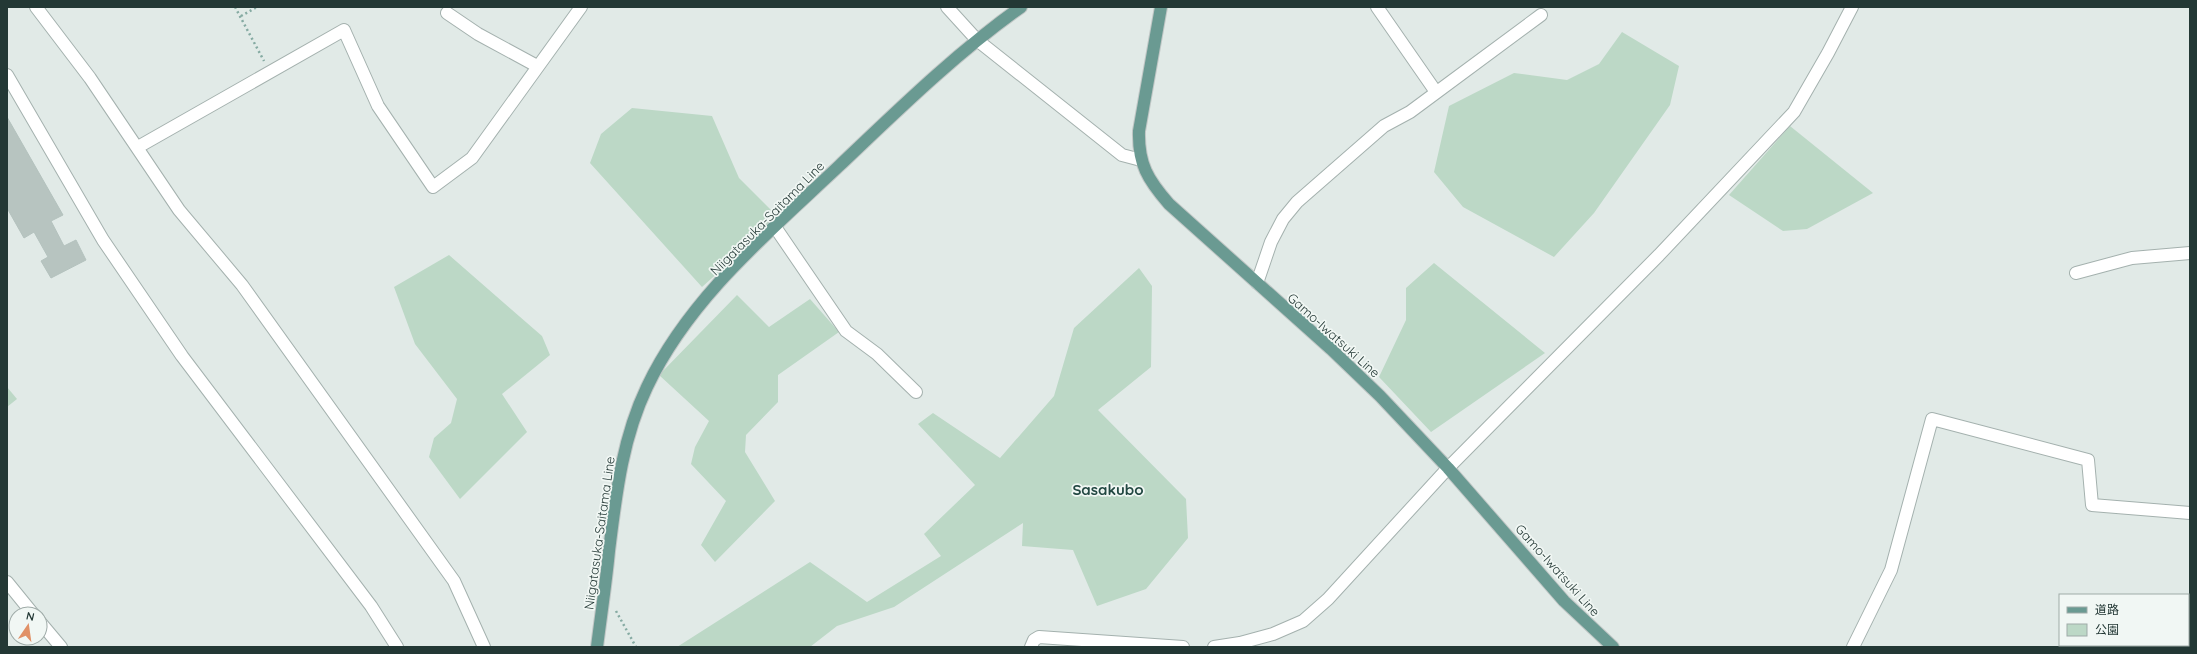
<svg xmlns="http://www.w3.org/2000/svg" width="2197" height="654" font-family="Quicksand,'Noto Sans JP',sans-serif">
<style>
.green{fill:#bcd8c6}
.building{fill:#b7c4c0;stroke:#b4c2be}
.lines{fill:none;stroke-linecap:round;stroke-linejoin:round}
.minor-casing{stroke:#a4b1ae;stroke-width:14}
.major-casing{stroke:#c1c7c6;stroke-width:14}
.path{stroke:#85aaa2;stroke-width:2.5;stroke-dasharray:2 3;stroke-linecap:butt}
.minor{stroke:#fff;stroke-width:12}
.major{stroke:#6a9a92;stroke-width:12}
.labels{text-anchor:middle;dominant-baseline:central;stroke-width:3.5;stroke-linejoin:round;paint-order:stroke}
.street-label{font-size:13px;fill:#233835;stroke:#f1f7f4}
.quarter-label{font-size:15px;font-weight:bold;fill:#224842;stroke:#f1f7f4}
</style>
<rect width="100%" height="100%" fill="#e1eae7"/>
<g class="green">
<path d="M1622 32 1679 66 1670 105 1594 213 1554 257 1463 207 1434 172 1449 106 1514 73 1567 80 1599 64Z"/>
<path d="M632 108 712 116 739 178 779 218 702 287 590 163 601 134Z"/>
<path d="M1790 126 1873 193 1807 229 1783 231 1729 195Z"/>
<path d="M449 255 542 336 550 355 502 394 527 432 460 499 429 457 434 438 451 423 457 399 415 344 394 287Z"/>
<path d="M1434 263 1545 353 1431 432 1379 377 1406 320V288Z"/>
<path d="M1139 268 1152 286 1151 367 1098 410 1186 499 1188 538 1146 589 1097 606 1073 550 1022 546 1023 523 894 607 837 626 810 647H677L810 562 867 602 941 556 924 534 975 485 918 424 933 413 1000 458 1054 396 1074 328Z"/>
<path d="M737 295 769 327 810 299 839 332 778 375V402L746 435 745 452 775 501 715 562 701 545 726 501 691 464 695 447 709 421 659 375Z"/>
<path d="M7 387 17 399 7 407Z"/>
</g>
<path class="building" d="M7 117 63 215 51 221 64 246 76 240 86 260 51 278 41 261 48 257 34 232 24 238 7 208Z"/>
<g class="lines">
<defs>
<g id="minor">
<path d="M36 7 90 78 179 210 242 285 454 581 484 647"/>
<path d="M947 7 977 40 1122 155 1141 160"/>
<path d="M1377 7 1436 92"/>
<path d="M447 13 478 34 537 66"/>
<path d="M7 75 103 240 182 356 371 606 397 647"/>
<path d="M138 147 344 30 378 106 433 187 472 158 581 7"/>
<path d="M775 227 846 331 877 354 916 392"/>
<path d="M2076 273 2132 258 2190 253"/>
<path d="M1257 283 1271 242 1283 219 1297 202 1384 126 1410 112 1541 15"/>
<path d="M7 582 33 614"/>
<path d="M40 622 61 647"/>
<path d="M1031 647 1034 640 1039 637 1183 647"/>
<path d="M1214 647 1240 643 1273 634 1303 621 1328 599 1448 468 1659 255 1794 112 1828 53 1852 7"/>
<path d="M1853 647 1891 570 1932 419 2088 460 2092 505 2190 513"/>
</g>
<g id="major">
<path d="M1161 7 1139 131C1138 164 1148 180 1169 204L1331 349 1380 396 1448 468 1564 601 1613 647"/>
<path d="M597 647C601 615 606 583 609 551 616 495 622 439 647 387 689 298 769 232 839 166 897 111 955 54 1021 7"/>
</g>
</defs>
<use href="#minor" class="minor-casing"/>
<use href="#major" class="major-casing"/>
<g class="path">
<path d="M235 7 264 61"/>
<path d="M241 16 257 7"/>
<path d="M616 611 636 647"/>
</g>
<use href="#minor" class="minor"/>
<use href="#major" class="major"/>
</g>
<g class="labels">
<g class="street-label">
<text transform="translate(767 218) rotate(-45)">Niigatasuka-Saitama Line</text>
<text transform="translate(1334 335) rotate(42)">Gamo-Iwatsuki Line</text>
<text transform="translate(599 533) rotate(-82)">Niigatasuka-Saitama Line</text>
<text transform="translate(1558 570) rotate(48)">Gamo-Iwatsuki Line</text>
</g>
<g class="quarter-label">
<text x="1108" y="489">Sasakubo</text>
</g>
</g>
<rect width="2197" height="654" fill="none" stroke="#233835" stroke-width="16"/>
<rect x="2059" y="594" width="130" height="52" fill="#f1f7f4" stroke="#9faba8"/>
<rect x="2067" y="607" width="20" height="6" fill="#6a9a92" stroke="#9faba8"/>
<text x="2095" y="614" font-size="12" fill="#233835">道路</text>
<rect x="2067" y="624" width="20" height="12" fill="#bcd8c6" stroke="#9faba8"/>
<text x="2095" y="634" font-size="12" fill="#233835">公園</text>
<g transform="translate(28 626) rotate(13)"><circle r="19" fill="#f1f7f4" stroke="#9faba8"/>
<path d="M0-3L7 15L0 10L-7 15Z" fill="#e19167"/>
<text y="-6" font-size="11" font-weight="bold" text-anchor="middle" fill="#233835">N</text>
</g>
</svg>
